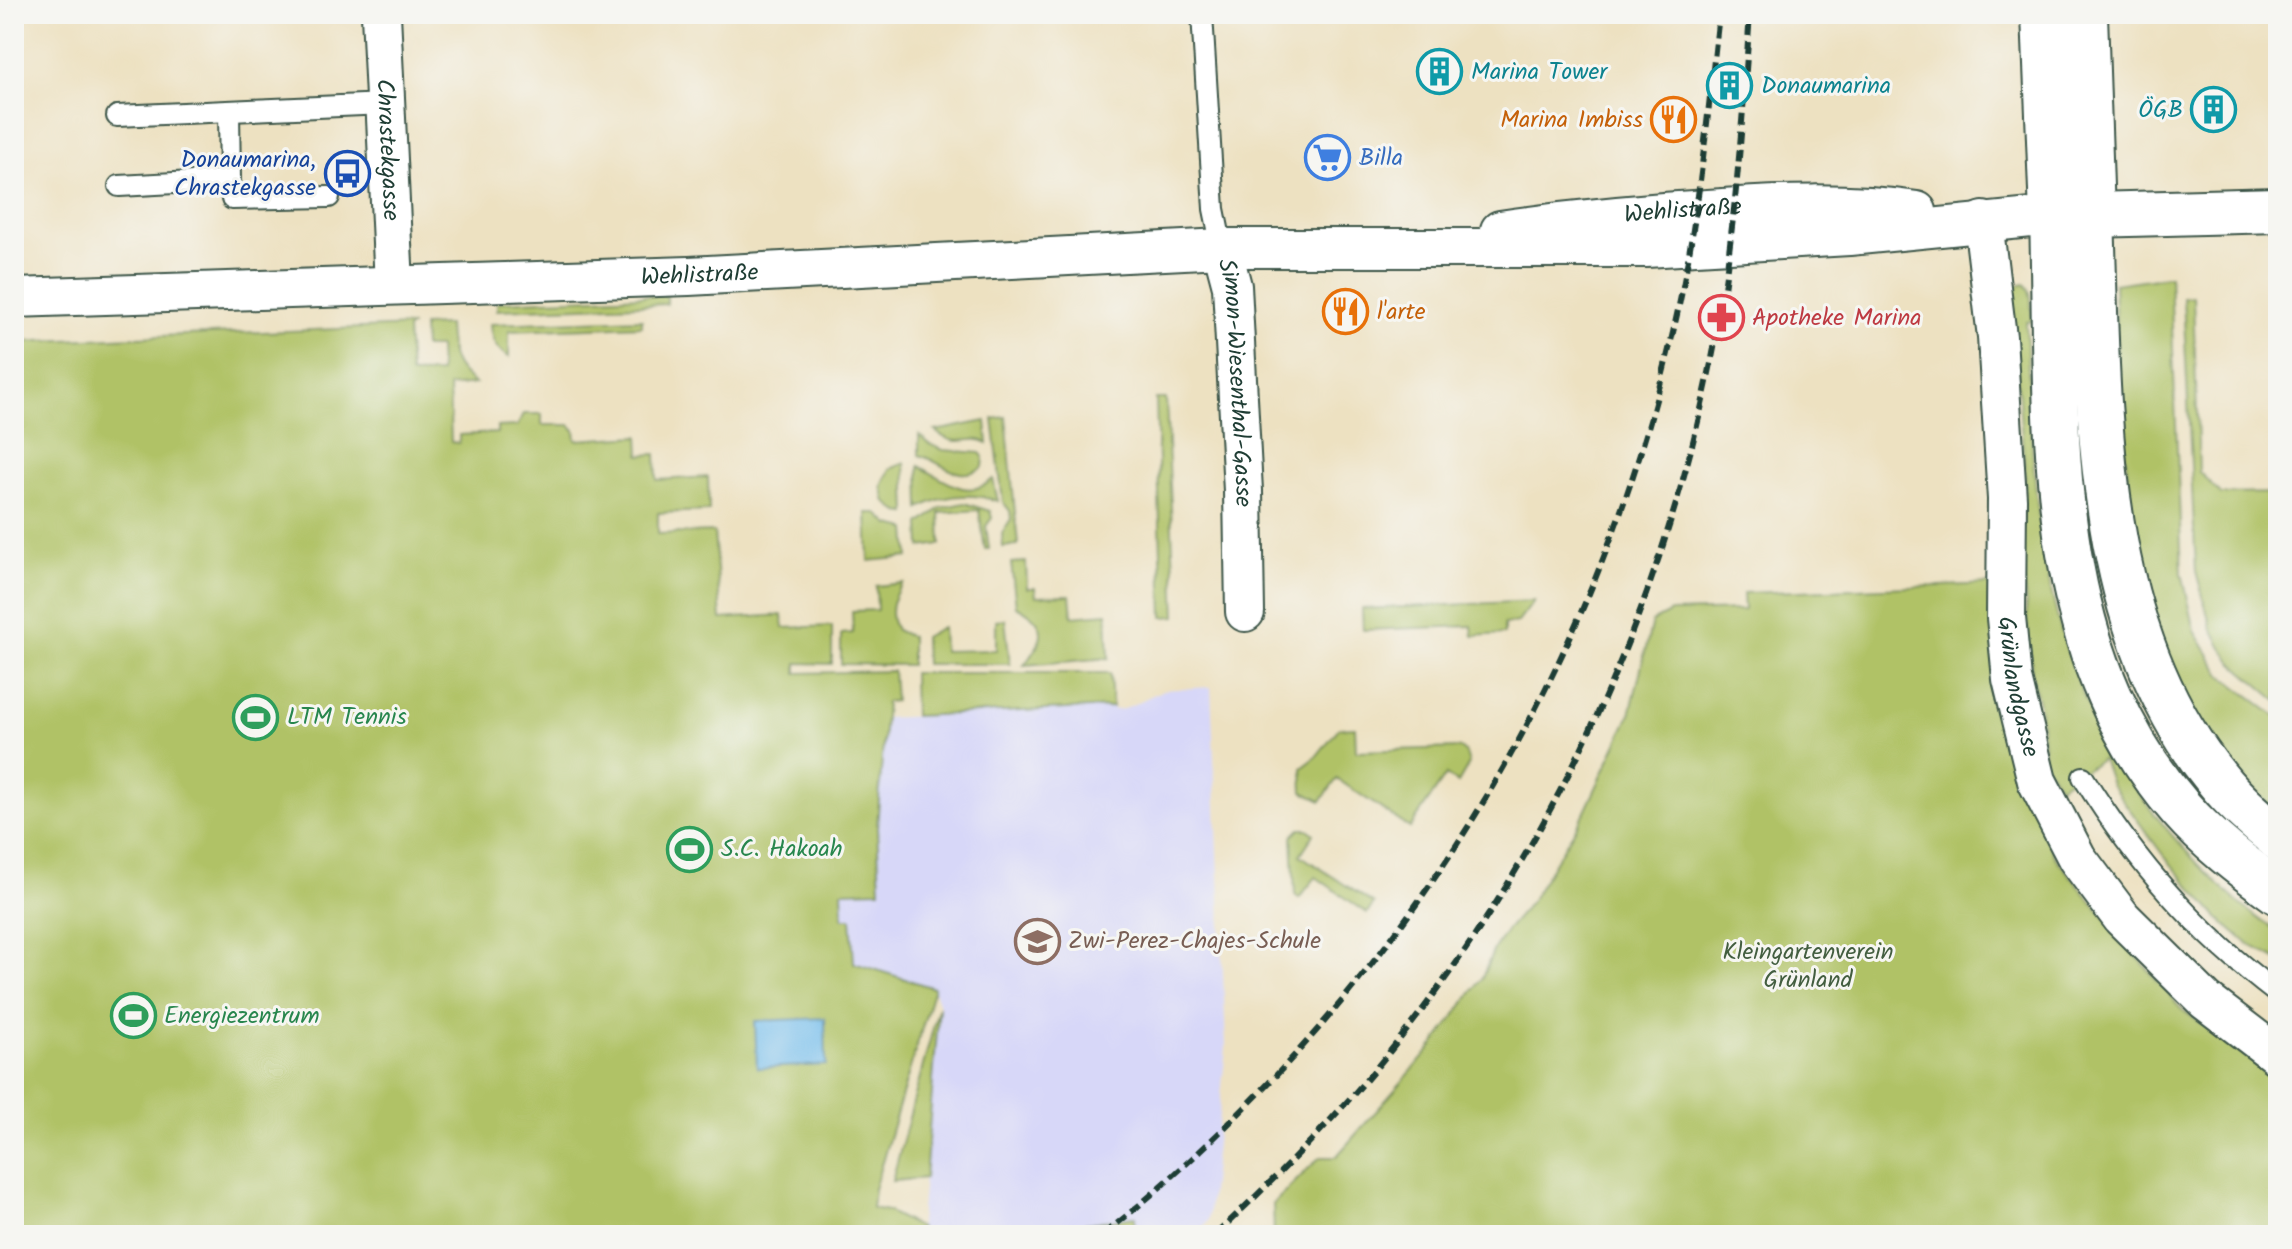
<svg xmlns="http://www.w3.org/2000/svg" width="2292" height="1249" font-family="Kalam,sans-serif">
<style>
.built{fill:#d7d7f8}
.green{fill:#b0c266;stroke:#68804d;stroke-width:2}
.water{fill:#74bdec;stroke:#4a7d90;stroke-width:2}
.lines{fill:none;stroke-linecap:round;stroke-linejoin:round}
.lane-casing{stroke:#3e5649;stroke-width:24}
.street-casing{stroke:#3e5649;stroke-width:42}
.secondary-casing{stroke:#3e5649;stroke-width:48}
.primary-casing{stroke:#3e5649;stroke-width:48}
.highway-casing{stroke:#3e5649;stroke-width:48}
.lane{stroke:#fff;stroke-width:20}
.street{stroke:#fff;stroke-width:38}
.secondary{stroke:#fff;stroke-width:44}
.primary{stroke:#fff;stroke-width:44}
.highway{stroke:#fff;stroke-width:44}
.rail{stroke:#1f3d34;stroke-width:6;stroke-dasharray:12 6;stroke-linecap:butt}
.labels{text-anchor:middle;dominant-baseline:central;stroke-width:6;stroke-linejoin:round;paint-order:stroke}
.culture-label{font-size:24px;fill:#0d838f;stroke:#f6f6f2;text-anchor:start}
.food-label{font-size:24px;fill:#c56008;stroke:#f6f6f2;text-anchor:end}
.street-label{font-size:24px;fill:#1f3d34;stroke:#f6f6f2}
.shop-label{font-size:24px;fill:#366cbe;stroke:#f6f6f2;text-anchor:start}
.transit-label{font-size:24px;fill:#164399;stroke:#f6f6f2;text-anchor:end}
.health-label{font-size:24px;fill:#be3a42;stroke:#f6f6f2;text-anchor:start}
.leisure-label{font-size:24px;fill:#27864d;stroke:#f6f6f2;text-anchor:start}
.education-label{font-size:24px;fill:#785e54;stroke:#f6f6f2;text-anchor:start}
.park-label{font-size:24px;fill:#435e40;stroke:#f6f6f2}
</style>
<rect width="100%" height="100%" fill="#f6f6f2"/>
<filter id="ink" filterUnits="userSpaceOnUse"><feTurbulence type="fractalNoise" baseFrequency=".0125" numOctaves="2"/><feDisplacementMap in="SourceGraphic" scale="16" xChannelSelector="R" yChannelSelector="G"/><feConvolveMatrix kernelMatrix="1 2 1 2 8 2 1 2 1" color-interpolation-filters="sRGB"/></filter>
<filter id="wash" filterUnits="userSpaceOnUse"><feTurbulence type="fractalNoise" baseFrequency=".006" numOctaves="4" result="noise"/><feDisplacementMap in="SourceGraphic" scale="32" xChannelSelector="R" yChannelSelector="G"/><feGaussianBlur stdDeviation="1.8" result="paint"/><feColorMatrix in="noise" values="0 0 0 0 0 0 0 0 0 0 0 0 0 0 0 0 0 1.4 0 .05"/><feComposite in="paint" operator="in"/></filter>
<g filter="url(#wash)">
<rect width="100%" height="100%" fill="#ede1c1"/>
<path class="built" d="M1211 687 1226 1047 1208 1221 1195 1235H919L939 1006 933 988 853 963 851 919H843L842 891 880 889 877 827 886 718 1113 707V710L1124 709 1163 690Z"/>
<g class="green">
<path d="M2170 276 2182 573 2195 631 2222 675 2278 718V814L2239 776 2203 731 2175 676 2139 574 2119 402 2114 284Z"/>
<path d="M2025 284C2033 293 2031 309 2032 321L2026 322C2034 514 2038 682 2171 834 2204 872 2236 905 2278 932V960L2247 943 2217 917 2163 855 2111 784 2102 759 2059 786 2045 765 2039 705 2032 675 2021 549 2025 476 2010 287Z"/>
<path d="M667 295V304L497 310V302Z"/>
<path d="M2193 296 2199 472 2221 494 2278 493V701L2234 664 2223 649 2211 627 2196 571 2183 297Z"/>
<path d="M642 319V326L509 331V357C495 349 491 340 490 324Z"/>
<path d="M448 325C449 352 452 368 475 384L449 387 451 442 459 443V435L497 433V427L517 426 524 414H542V425H570L575 430 576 440 639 436 640 455 656 454 657 480 708 477 709 511 658 513V534L714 532 721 619 782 615 783 628 832 626V664L797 663V673L893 671 895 701 886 702 877 827 880 890 842 891 843 918H851L854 963 934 988 874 1189 872 1208 887 1211 920 1228 919 1235H14V342L411 326 407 330 410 373 412 374 440 373 439 347H424L423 326Z"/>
<path d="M1156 399H1166L1176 616 1163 617Z"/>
<path d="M1006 417 1018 545 1003 547 1002 533 1011 519 1010 511 1003 502 993 419Z"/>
<path d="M986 421 988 443C968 433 959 451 935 431Z"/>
<path d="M919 435 931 445 943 450 980 453 984 457 983 467C957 484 944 462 919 455Z"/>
<path d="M905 463 907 513 899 512 886 502 882 486 890 469Z"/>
<path d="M919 466C944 479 967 502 993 479L998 501C970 492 945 494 920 508Z"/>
<path d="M964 503 990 511 992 518 986 526 989 549H985L979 510 940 513 941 544 921 547 920 524 941 508Z"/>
<path d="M867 513H877L890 525 907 529 909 557 869 561Z"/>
<path d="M1026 562 1027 588H1035L1036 596 1070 595 1072 616 1107 613 1109 658 1024 665C1043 641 1053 624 1016 606L1011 563Z"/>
<path d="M903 583C892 597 886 613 896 630L911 637V665L841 664V634L853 633 852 611 877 610 876 586Z"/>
<path d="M1995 584 2029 794 2054 856 2181 1009 2278 1079V1235H1274L1273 1204 1320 1157H1336L1431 1049 1482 978 1494 949 1508 928 1529 904 1583 816 1630 715 1652 622 1671 612 1744 610 1743 593Z"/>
<path d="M1534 601 1518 622 1504 624V634L1473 636 1472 626 1363 630 1362 609Z"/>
<path d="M1005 619 1010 664H925L924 637 942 627 943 651 996 650V620Z"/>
<path d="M913 673H1110L1112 707 914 716Z"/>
<path d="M1355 727 1356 751 1460 748 1466 753 1469 764 1458 783 1446 775 1410 828 1337 779 1321 801 1303 792 1302 768 1315 758 1339 728Z"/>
<path d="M1300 829H1308L1314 834 1300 855 1374 904 1367 913 1316 877 1299 898 1295 895 1292 837Z"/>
<path d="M939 1006 925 1178 892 1181Z"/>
<path d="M1135 1217 1136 1235H1023V1232Z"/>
</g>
<path class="water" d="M825 1018 826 1065 757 1068 755 1021Z"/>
</g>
<g filter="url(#ink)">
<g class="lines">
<defs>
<g id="lane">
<path d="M1202 14 1214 209 1222 248"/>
<path d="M117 116 385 104"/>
<path d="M230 180 232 199 329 197"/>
<path d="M119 186 230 180 229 111"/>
<path d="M2083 777C2137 864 2196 932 2278 994"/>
</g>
<g id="street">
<path id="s1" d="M381 14 394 285"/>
<path id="s2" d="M1983 221 1997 337 2007 499 2006 618 2012 679 2037 781 2077 858 2122 918 2206 1001 2278 1056"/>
<path id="s3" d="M1500 230C1569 220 1638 213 1708 209 1777 204 1848 201 1917 211"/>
<path id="s4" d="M1222 248 1232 286 1243 491 1245 612"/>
<path id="s5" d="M14 298 689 276 1222 248H1646L1849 236 2052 216"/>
</g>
<path id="secondary" d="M2055 216 2278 210"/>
<g id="primary">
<path d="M2044 14 2052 216"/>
<path d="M2085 14 2092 215"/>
</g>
<g id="highway">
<path d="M2092 215C2099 403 2091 626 2217 779 2234 801 2257 820 2278 838"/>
<path d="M2052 216C2058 418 2038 646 2181 809 2209 841 2243 867 2278 892"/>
</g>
</defs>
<use href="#lane" class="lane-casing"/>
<use href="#street" class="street-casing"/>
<use href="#secondary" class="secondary-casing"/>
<use href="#primary" class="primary-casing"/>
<use href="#highway" class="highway-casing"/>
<use href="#lane" class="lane"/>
<use href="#street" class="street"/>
<use href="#secondary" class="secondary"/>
<use href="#primary" class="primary"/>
<use href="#highway" class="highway"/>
<g class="rail">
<path d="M1103 1235C1405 993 1609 661 1684 281 1701 193 1709 103 1719 14"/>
<path d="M1215 1235C1277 1177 1337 1117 1391 1050 1555 847 1666 600 1715 343 1735 234 1742 124 1750 14"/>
</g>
</g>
</g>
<defs>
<symbol id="building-ring" viewBox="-11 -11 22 22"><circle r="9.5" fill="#f6f6f2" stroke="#0f9aa8" stroke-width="1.5"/><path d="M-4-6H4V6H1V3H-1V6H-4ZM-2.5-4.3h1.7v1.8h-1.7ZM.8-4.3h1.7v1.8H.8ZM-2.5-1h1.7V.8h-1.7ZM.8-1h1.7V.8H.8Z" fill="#0f9aa8"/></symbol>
<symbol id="restaurant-ring" viewBox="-11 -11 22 22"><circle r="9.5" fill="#f6f6f2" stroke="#e8710a" stroke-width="1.5"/><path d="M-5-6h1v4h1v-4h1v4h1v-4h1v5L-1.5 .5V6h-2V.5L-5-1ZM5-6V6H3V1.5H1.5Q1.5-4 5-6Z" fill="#e8710a"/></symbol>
<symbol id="supermarket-ring" viewBox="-11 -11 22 22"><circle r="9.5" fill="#f6f6f2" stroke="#3f7fe0" stroke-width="1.5"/><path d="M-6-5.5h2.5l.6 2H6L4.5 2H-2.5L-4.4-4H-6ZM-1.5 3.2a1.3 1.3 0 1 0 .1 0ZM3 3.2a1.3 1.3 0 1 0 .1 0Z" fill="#3f7fe0"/></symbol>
<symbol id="bus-ring" viewBox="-11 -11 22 22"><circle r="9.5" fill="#f6f6f2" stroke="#1a4fb4" stroke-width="1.5"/><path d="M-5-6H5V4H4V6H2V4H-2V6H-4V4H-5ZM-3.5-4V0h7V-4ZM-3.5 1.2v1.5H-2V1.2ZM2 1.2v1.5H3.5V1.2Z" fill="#1a4fb4"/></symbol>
<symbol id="pharmacy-ring" viewBox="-11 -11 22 22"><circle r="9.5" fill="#f6f6f2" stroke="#e0444e" stroke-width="1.5"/><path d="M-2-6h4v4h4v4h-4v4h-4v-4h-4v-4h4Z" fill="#e0444e"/></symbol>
<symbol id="stadium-ring" viewBox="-11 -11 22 22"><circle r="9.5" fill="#f6f6f2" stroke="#2e9e5b" stroke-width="1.5"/><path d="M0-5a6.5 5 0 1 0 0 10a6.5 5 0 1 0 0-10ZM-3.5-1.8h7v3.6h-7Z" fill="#2e9e5b"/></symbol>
<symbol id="school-ring" viewBox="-11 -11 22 22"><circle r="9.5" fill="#f6f6f2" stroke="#8d6e63" stroke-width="1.5"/><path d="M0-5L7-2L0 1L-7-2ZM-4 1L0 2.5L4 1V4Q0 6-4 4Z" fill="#8d6e63"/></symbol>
</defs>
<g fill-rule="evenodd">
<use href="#building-ring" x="1414" y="46" width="51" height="51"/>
<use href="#building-ring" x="1704" y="60" width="51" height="51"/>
<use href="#building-ring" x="2188" y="84" width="51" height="51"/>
<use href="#restaurant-ring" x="1648" y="94" width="51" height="51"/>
<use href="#supermarket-ring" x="1302" y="132" width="51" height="51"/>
<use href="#bus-ring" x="322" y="148" width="51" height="51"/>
<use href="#restaurant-ring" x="1320" y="286" width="51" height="51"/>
<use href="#pharmacy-ring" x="1696" y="292" width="51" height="51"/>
<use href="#stadium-ring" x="230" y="692" width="51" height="51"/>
<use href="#stadium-ring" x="664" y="824" width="51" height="51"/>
<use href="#school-ring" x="1012" y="916" width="51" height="51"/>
<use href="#stadium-ring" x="108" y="990" width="51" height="51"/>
</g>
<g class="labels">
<g class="culture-label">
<text x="1471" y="72">Marina Tower</text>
<text x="1761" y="86">Donaumarina</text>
<text x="2183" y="110" text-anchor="end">ÖGB</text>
</g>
<g class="food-label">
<text x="1643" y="120">Marina Imbiss</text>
<text x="1377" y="312" text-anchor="start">l'arte</text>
</g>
<g class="street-label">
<text stroke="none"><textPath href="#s1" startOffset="136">Chrastekgasse</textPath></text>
<text stroke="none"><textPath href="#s3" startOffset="184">Wehlistraße</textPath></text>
<text stroke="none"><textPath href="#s5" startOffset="686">Wehlistraße</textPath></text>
<text stroke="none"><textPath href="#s4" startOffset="136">Simon-Wiesenthal-Gasse</textPath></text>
<text stroke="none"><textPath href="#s2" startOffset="468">Grünlandgasse</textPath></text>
</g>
<g class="shop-label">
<text x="1359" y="158">Billa</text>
</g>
<g class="transit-label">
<text x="316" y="160">Donaumarina,<tspan x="316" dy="28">Chrastekgasse</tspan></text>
</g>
<g class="health-label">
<text x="1752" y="318">Apotheke Marina</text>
</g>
<g class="leisure-label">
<text x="287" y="717">LTM Tennis</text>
<text x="721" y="849">S.C. Hakoah</text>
<text x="164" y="1016">Energiezentrum</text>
</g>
<g class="education-label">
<text x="1068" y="941">Zwi-Perez-Chajes-Schule</text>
</g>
<g class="park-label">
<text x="1808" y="952">Kleingartenverein<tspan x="1808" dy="28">Grünland</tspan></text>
</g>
</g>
<rect width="2292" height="1249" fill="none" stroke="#f6f6f2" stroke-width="48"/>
</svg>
